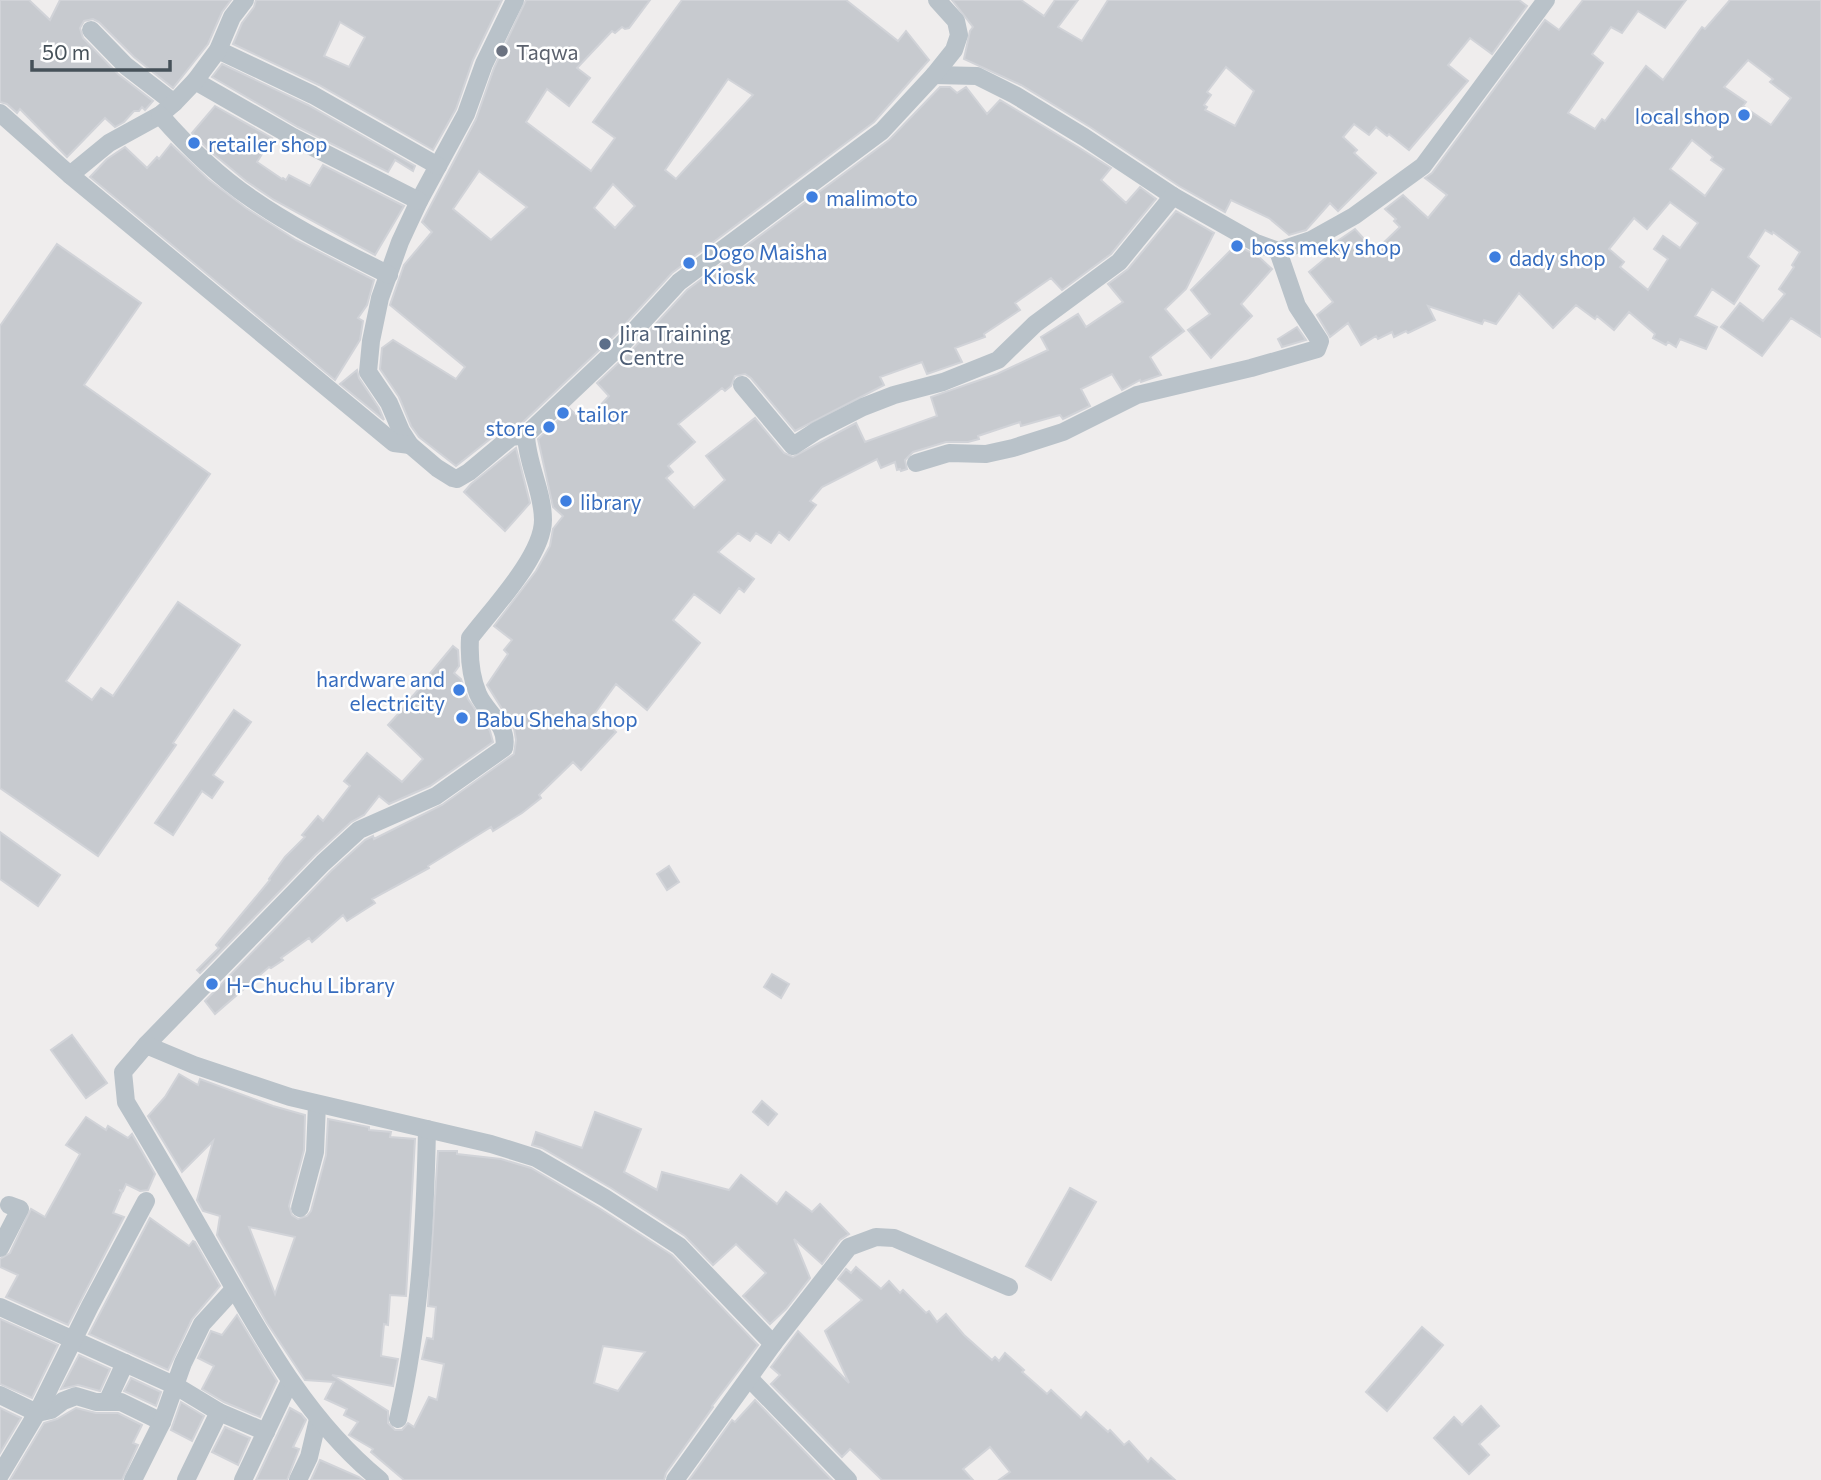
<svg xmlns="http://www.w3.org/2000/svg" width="1821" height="1480" font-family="Commissioner,sans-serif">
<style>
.building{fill:#c7cacf;stroke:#d1d3d8;stroke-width:2;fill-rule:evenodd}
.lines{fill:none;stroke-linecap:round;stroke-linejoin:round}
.street{stroke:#b9c2c9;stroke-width:18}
.worship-dot{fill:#6b7280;stroke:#fff;stroke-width:2.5}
.shop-dot{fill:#3f7fe0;stroke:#fff;stroke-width:2.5}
.service-dot{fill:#5c6f8a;stroke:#fff;stroke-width:2.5}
.labels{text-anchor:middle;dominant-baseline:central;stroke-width:5;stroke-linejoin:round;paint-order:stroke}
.worship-label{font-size:21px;fill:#5b616d;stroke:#fff;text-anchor:start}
.shop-label{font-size:21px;fill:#366cbe;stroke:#fff;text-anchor:start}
.service-label{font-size:21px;fill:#4e5e75;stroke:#fff;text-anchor:start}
</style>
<rect width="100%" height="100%" fill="#efeded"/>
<g class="building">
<path d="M0 0H29L50 20 60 0H231L222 12 208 44 173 88 134 57 99 22 93 19 84 21 80 28 83 38 118 74 153 101 145 110 142 107 139 111H134L124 122 115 127 105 118 67 157 20 109 17 113 7 104 0 102Z"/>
<path d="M256 0H502L473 60 456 109 433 150 319 85 233 44 242 23 254 7ZM340 22 365 37 349 67 324 56Z"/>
<path d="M526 0H650L629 28 625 29 622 27 615 33 612 31 577 68 590 78 569 106 547 89 526 122 591 171 615 138 593 122 682 0H846L898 41 906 31 929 60 874 122 672 273 615 335 521 424 504 428 456 466 419 437 411 426 399 397 380 369 382 348 393 340 456 379 465 367 390 305 404 265 432 232 422 222 476 119 494 68ZM728 79 753 95 676 179 665 170ZM479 171 527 207 491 240 453 209ZM613 184 635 206 615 228 594 208Z"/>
<path d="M952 0H1021L1044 16 1055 0H1078L1058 27 1082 41 1108 0H1519L1527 6 1492 54 1470 38 1448 65 1468 81 1409 150 1389 134 1387 136 1376 127 1369 135 1354 124 1343 137 1357 150 1354 153 1376 173 1338 211 1330 203 1306 230 1289 235 1269 218 1231 200 1225 212 1179 186 1090 127 1021 85 964 59 970 31 973 27ZM1226 67 1254 91 1235 126 1205 110 1207 107 1204 105 1211 95 1207 92Z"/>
<path d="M1583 0H1686L1665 28 1638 11 1622 33 1611 27 1592 54 1603 63 1568 113 1595 129 1602 119 1605 121 1646 66 1663 80 1702 27 1705 29 1730 0H1821V337L1791 318 1762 356 1721 327 1740 303 1763 321 1785 294 1779 289 1794 267 1792 265 1800 252 1773 232 1772 234 1765 230 1748 257 1759 266 1734 304 1712 289 1695 316 1717 327 1706 349 1680 339 1676 347 1668 342 1666 345 1653 338 1655 334 1629 312 1614 330 1597 316 1595 319 1576 305 1553 328 1519 293 1496 324 1484 320 1482 324 1428 306 1435 320 1408 333 1406 331 1394 337 1392 332 1378 339 1376 336 1361 345 1348 323 1330 337 1317 315 1333 302 1309 272 1333 252 1329 247 1355 229 1375 251 1400 227 1394 221 1396 219 1385 209 1403 195 1428 218 1447 195 1425 178 1432 173 1545 20 1559 30ZM1748 60 1773 79 1770 82 1791 98 1771 125 1743 106 1746 102 1724 87ZM1692 140 1713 157 1711 160 1724 169 1705 196 1670 169ZM1670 202 1698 223 1680 248 1663 236 1654 249 1668 259 1648 290 1620 267 1624 262 1609 249 1634 218 1647 229Z"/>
<path d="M222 64 308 105 415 166 413 171 395 160 388 172 298 127 212 77Z"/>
<path d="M940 87H950L957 93 966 87 987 114 1000 100 1078 147 1111 168 1101 180 1126 203 1140 187 1156 199 1111 254 1062 290 1051 278 1015 303 1020 310 984 334 985 337 955 348 962 362 927 374 922 362 880 377 884 385 795 431 751 378 745 374 735 376 731 386 725 391 722 388 678 424 695 442 668 466 673 472 666 478 694 508 725 480 706 456 755 418 784 453 793 457 856 423 865 442 937 416 931 397 997 374 1048 350 1041 337 1049 332 1078 314 1086 327 1123 302 1108 284 1128 269 1176 211 1214 233 1186 289 1165 309 1184 331 1150 357 1161 375 1141 382 1140 380 1122 390 1112 374 1081 389 1090 406 1063 419 1060 415 1021 426 1020 422 978 436 979 439 968 442H946L913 452 905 460 907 469 901 471 900 469 897 470 895 462 881 468 877 459 822 487 810 501 816 505 789 540 779 532 771 543 756 533 750 541 738 533 718 552 754 579 744 592 739 588 720 613 694 594 673 620 700 643 647 710 616 684 595 713 616 732 581 770 573 762 539 795 541 798 522 813 493 831 491 827 428 866 429 868 372 899 375 903 347 921 343 915 312 942 309 938 281 958 283 960 271 968 269 967 215 1014 205 1001 331 871 365 840 373 836 374 839 442 805 514 754 516 740 514 728 487 685 508 654 504 650 512 640 494 626 536 571 550 546 553 529 563 516 553 507 538 439 570 409 584 423 609 396 597 383 631 351 687 290 889 140Z"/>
<path d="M215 106 272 138 257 162 282 179 283 178 286 180 289 175 310 186 323 165 404 206 375 255 274 200 246 181 211 152 192 133Z"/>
<path d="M171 144 208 179 246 208 296 240 374 280 367 305 358 318 363 321 360 340 335 380 90 177 107 159 125 147 147 168 157 157 159 159Z"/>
<path d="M57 244 141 303 84 385 210 474 66 681 92 700 101 688 113 696 178 602 240 645 173 743 176 745 98 856 0 788V326Z"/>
<path d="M1236 245 1258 256 1272 269 1241 304 1252 316 1211 358 1188 330 1210 314 1191 290Z"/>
<path d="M1297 327 1306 340 1282 347 1278 339Z"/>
<path d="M357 370 359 378 379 408 384 420 340 384Z"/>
<path d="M516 448 530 503 505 531 464 492 471 484Z"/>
<path d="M453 646 458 650 459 666 454 673 461 679 468 699 490 731 493 742 430 786 389 804 379 796 364 815 351 822 315 855 200 973 197 970 219 948 216 945 270 880 269 879 285 857 305 837 302 835 318 816 323 821 350 786 344 781 367 753 402 782 423 759 388 725 411 700 410 699 429 678 428 676Z"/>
<path d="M234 710 251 722 213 775 223 782 212 798 202 791 173 835 155 823Z"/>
<path d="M0 832 60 875 38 906 0 879Z"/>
<path d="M669 866 679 882 667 890 657 874Z"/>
<path d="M772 974 789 984 781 998 764 987Z"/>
<path d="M72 1035 107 1083 86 1098 51 1050Z"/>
<path d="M179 1074 198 1085 200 1079 273 1106 305 1115 304 1150 289 1206 292 1215 298 1219 307 1216 311 1211 326 1155 328 1119 369 1127V1130L391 1132 390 1137 415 1139 406 1296 390 1295 388 1325 384 1324 381 1356 398 1359 393 1386 332 1375 388 1411V1423L395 1430H402L408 1423 414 1427 429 1397 437 1400 444 1364 422 1359 427 1338 433 1339 436 1307 428 1306 438 1151H457V1154L501 1159 531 1168 599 1208 672 1255 758 1345 712 1406 713 1407 666 1473 664 1480H404L371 1452 373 1449 349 1435 358 1422 344 1415 347 1409 325 1399 334 1382 305 1380 267 1323 217 1235 220 1216 203 1211 197 1200 213 1141 182 1172 148 1116 165 1097ZM249 1227 295 1237 275 1294ZM603 1346 645 1352 618 1391 594 1383Z"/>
<path d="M762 1101 777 1114 768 1125 753 1112Z"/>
<path d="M595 1112 641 1129 624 1172 657 1190 662 1172 729 1190 741 1175 777 1204 786 1192 812 1212 820 1204 849 1234 840 1240 822 1264 794 1239 810 1278 786 1309 770 1324 743 1296 766 1273 736 1244 713 1265 685 1236 611 1188 542 1148 532 1145 536 1132 582 1148Z"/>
<path d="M86 1117 106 1130 108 1126 128 1138 132 1134 155 1174 148 1190 140 1191 126 1184 123 1191 119 1190 122 1192 113 1213 124 1217 68 1325 6 1297 18 1275 0 1267V1259L10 1253 31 1209 45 1217 80 1154 66 1145Z"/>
<path d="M1070 1188 1096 1202 1051 1280 1026 1266Z"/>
<path d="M150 1218 189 1246 193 1241 195 1242 220 1286 192 1319 168 1370 89 1334Z"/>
<path d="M856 1267 881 1289 889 1281 900 1293 903 1290 926 1313 929 1311 937 1322 946 1314 964 1335 992 1360 995 1357 999 1361 1005 1353 1024 1370 1022 1372 1047 1394 1051 1390 1081 1418 1086 1412 1108 1432 1110 1430 1124 1445 1129 1441 1148 1462 1151 1458 1175 1480H999L1010 1472 990 1447 963 1469 973 1480H882L850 1449 842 1457 771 1384 780 1375 771 1367 798 1331 849 1383 825 1331 862 1300 838 1279 846 1269 851 1273Z"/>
<path d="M237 1315 277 1381 260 1417 224 1402 202 1389 214 1366 198 1358 211 1331 222 1335Z"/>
<path d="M0 1319 58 1345 32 1398 0 1384Z"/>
<path d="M1422 1327 1443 1345 1387 1411 1366 1392Z"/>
<path d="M79 1355 110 1369 100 1391 78 1385 61 1389Z"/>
<path d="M131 1378 161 1392 156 1406 124 1391Z"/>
<path d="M755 1400 832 1480H689L732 1420 735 1422Z"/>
<path d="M181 1402 204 1416 192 1441 171 1430Z"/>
<path d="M1481 1406 1499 1426 1479 1444 1489 1455 1469 1474 1434 1438 1454 1417 1462 1425Z"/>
<path d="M0 1408 21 1418 0 1453Z"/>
<path d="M76 1408 96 1413H118L142 1425 133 1443 138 1445 122 1480H10L44 1423 57 1419Z"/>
<path d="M290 1408 301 1414 306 1420 293 1447 299 1449 287 1480H256Z"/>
<path d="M225 1427 250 1438 238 1465 212 1452Z"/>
<path d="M320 1460 359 1477 363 1480H311Z"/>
</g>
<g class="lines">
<g class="street">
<path d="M515 0 484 64 466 114 419 201 400 242 380 298 371 341 368 372 389 403 401 431 410 445 437 468 453 478 457 479 469 472 511 437 526 435"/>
<path d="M91 30 126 66 174 103"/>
<path d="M218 50 313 95 438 166"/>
<path d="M934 75 977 76 1015 95 1084 137 1173 196 1256 243 1278 251 1311 240 1354 216 1423 166 1546 0"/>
<path d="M195 81 293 137 419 201"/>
<path d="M0 113 70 175 109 143 160 115 174 103 195 81 218 50 232 17 245 0"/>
<path d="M160 115C187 146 218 176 252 199 295 229 342 251 389 275"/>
<path d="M70 175 394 443 410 445"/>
<path d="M742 385 793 446 816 431 863 407 894 395 943 382 998 360 1035 324 1119 262 1173 196"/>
<path d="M916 463 949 453 986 454 1013 448 1063 432 1137 395 1251 368 1317 349 1320 341 1297 306 1278 251"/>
<path d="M146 1045 323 863 359 830 436 796 504 748C509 725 486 713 478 694 470 675 469 657 470 638 492 609 543 556 543 520 543 491 527 464 526 435L623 343 679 282 882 131 934 75 954 50 959 35 956 21 937 0"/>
<path d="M300 1208 315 1152 317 1104"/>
<path d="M0 1248 20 1209 9 1205"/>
<path d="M0 1307 176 1386 219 1412 266 1432"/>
<path d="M749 1378 848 1480"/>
<path d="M0 1395 37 1413 51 1410 63 1401 76 1396 96 1402H121L162 1422"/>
<path d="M107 1402 125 1363"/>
<path d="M398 1419C420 1323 425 1227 427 1129"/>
<path d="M0 1475 37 1413 90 1306 146 1201"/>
<path d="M133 1480 162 1422 183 1363 202 1324 234 1289"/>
<path d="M186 1480 219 1412"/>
<path d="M243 1480 290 1381"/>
<path d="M298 1480 309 1457 318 1419"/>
<path d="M380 1480C311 1424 268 1348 225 1272 192 1215 160 1158 126 1102L123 1072 146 1045 194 1065 290 1097 491 1144 536 1158 605 1198 679 1246 773 1344"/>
<path d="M675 1480 773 1344 849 1247 876 1237 894 1238 1009 1287"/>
</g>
</g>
<circle class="worship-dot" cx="502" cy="51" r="7"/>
<g class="shop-dot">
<circle cx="1744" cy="115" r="7"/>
<circle cx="194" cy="143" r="7"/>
<circle cx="812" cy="197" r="7"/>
<circle cx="1237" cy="246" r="7"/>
<circle cx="1495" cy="257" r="7"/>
<circle cx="689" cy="263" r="7"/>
<circle cx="563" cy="413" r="7"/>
<circle cx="549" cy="427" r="7"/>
<circle cx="566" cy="501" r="7"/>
<circle cx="459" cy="690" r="7"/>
<circle cx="462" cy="718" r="7"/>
<circle cx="212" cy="984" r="7"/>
</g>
<circle class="service-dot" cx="605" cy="344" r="7"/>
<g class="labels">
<g class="worship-label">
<text x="516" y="51">Taqwa</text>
</g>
<g class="shop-label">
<text x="1730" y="115" text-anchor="end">local shop</text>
<text x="208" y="143">retailer shop</text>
<text x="826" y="197">malimoto</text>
<text x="1251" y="246">boss meky shop</text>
<text x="703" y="251">Dogo Maisha<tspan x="703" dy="24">Kiosk</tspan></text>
<text x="1509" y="257">dady shop</text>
<text x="577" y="413">tailor</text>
<text x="535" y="427" text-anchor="end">store</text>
<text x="580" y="501">library</text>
<text x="445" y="678" text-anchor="end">hardware and<tspan x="445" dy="24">electricity</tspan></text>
<text x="476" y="718">Babu Sheha shop</text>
<text x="226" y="984">H-Chuchu Library</text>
</g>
<g class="service-label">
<text x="619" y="332">Jira Training<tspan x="619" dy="24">Centre</tspan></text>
</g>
</g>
<path d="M32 60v10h138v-10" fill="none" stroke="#465159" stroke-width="3.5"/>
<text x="42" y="60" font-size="21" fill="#465159" stroke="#ffffff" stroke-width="5" paint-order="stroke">50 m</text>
</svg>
